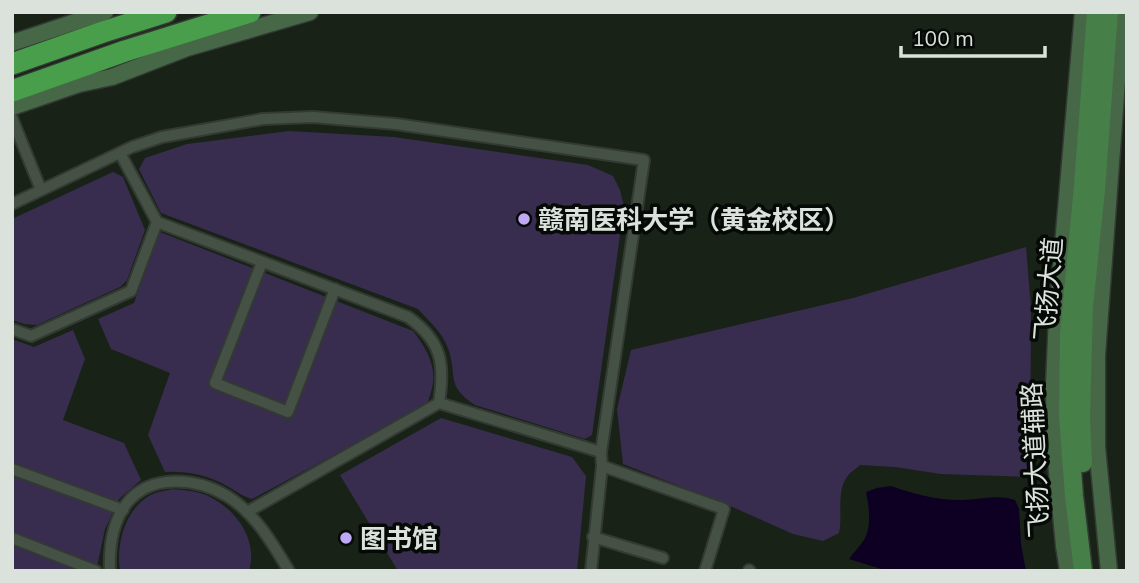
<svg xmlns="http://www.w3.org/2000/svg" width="1139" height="583" font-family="Mulish,'Noto Sans SC',sans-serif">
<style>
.green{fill:#382d4f}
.water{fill:#0d0023}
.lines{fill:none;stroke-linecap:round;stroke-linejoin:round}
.street-casing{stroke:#333a33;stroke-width:14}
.secondary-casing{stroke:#333a33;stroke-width:19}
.primary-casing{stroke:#333a33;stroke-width:21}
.highway-casing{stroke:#333a33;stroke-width:24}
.street{stroke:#465146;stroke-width:10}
.secondary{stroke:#476847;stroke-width:16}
.primary{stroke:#477f48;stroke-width:18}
.highway{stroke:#489e4a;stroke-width:21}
.poi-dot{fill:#bfa9f4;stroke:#060a06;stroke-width:2.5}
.labels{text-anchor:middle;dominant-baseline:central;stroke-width:7;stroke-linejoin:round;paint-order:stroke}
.poi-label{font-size:26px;font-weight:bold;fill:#dbe2db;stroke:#060a06;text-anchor:start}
.street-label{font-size:26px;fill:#dbe2db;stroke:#060a06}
</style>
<rect width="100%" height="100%" fill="#182217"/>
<g class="green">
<path d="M289 131 394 137 588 165 613 176 620 190 624 207 592 435 585 439 475 405C445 385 458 377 448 348 442 332 429 321 418 309L161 213 139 169 145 158 187 144Z"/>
<path d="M113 172 123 177 145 230 127 280 120 287 37 325 24 324 12 320V219Z"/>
<path d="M160 232 413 331C424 345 436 364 433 383 432 390 429 398 427 405L252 499C242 496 236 491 227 486 208 475 186 471 165 472L148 435 170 373 111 349 98 319 134 303Z"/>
<path d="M1026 247 1031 308 1030 477 941 474 895 467 860 465C856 469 850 472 847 477 836 492 843 515 839 533L823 541 793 534 728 505 623 464 617 409 631 350 853 298Z"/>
<path d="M73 330 85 359 63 420 124 443 141 480 119 499 105 529 96 571H12V339L34 347Z"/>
<path d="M441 418 572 457 586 476 577 571H398L340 475Z"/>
<path d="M173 489C184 490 196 491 206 495 234 507 259 539 249 571H120C116 546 124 513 146 498 154 492 164 491 173 489Z"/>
</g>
<path class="water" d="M891 486C914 494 936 500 961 500 981 500 996 494 1015 500L1019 509 1021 544 1026 571H888L849 559C854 552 860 546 864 540 872 526 869 507 866 492L877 488Z"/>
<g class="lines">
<defs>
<g id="street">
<path d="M12 118 41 190"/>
<path d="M12 204 132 147 162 137 263 119 313 117 396 124 644 160 601 452 602 466 591 571"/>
<path d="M157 222 408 317C442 341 445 364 439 403L247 512"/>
<path d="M262 262 215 383 288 412 335 289"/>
<path d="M12 329 31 336 131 291 157 222 120 153"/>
<path d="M439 403 601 452"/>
<path d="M602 466 724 509 705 571"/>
<path d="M12 469 123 510"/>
<path d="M593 537 663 558"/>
<path d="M12 538 96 571"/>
<path d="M749 570 750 571"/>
<path d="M110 571C109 548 112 522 127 503 151 473 197 478 227 496 255 513 273 544 289 571"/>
</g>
<g id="secondary">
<path d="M12 43 105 12"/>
<path d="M12 107 79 84 112 77 187 48 310 12"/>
<path d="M1068 571 1064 546 1055 450 1054 386 1057 315 1083 12"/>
<path d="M1109 571 1097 447V355L1122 12"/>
</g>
<g id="primary">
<path d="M1083 463 1081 417 1084 307 1096 189 1109 12"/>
<path d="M1083 571 1074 496 1068 416 1069 334 1083 186 1096 12"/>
</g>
<g id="highway">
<path d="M12 64 103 32 166 12"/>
<path d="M12 91 125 51 250 12"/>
</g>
</defs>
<use href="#street" class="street-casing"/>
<use href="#secondary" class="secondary-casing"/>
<use href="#primary" class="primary-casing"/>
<use href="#highway" class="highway-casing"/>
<use href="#street" class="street"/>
<use href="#secondary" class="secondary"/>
<use href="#primary" class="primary"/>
<use href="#highway" class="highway"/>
</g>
<g class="poi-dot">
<circle cx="524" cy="219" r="7"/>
<circle cx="346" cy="538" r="7"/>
</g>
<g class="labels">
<g class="poi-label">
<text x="538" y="219">赣南医科大学（黄金校区）</text>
<text x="360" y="538">图书馆</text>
</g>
<g class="street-label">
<text transform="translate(1048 289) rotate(-85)">飞扬大道</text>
<text transform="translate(1035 460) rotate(-93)">飞扬大道辅路</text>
</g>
</g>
<rect width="1139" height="583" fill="none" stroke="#dbe2db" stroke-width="28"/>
<path d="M901 46v10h144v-10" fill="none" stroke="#dbe2db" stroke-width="3.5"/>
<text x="912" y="46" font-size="21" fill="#dbe2db" stroke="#060a06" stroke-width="5" paint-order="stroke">100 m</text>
</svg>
